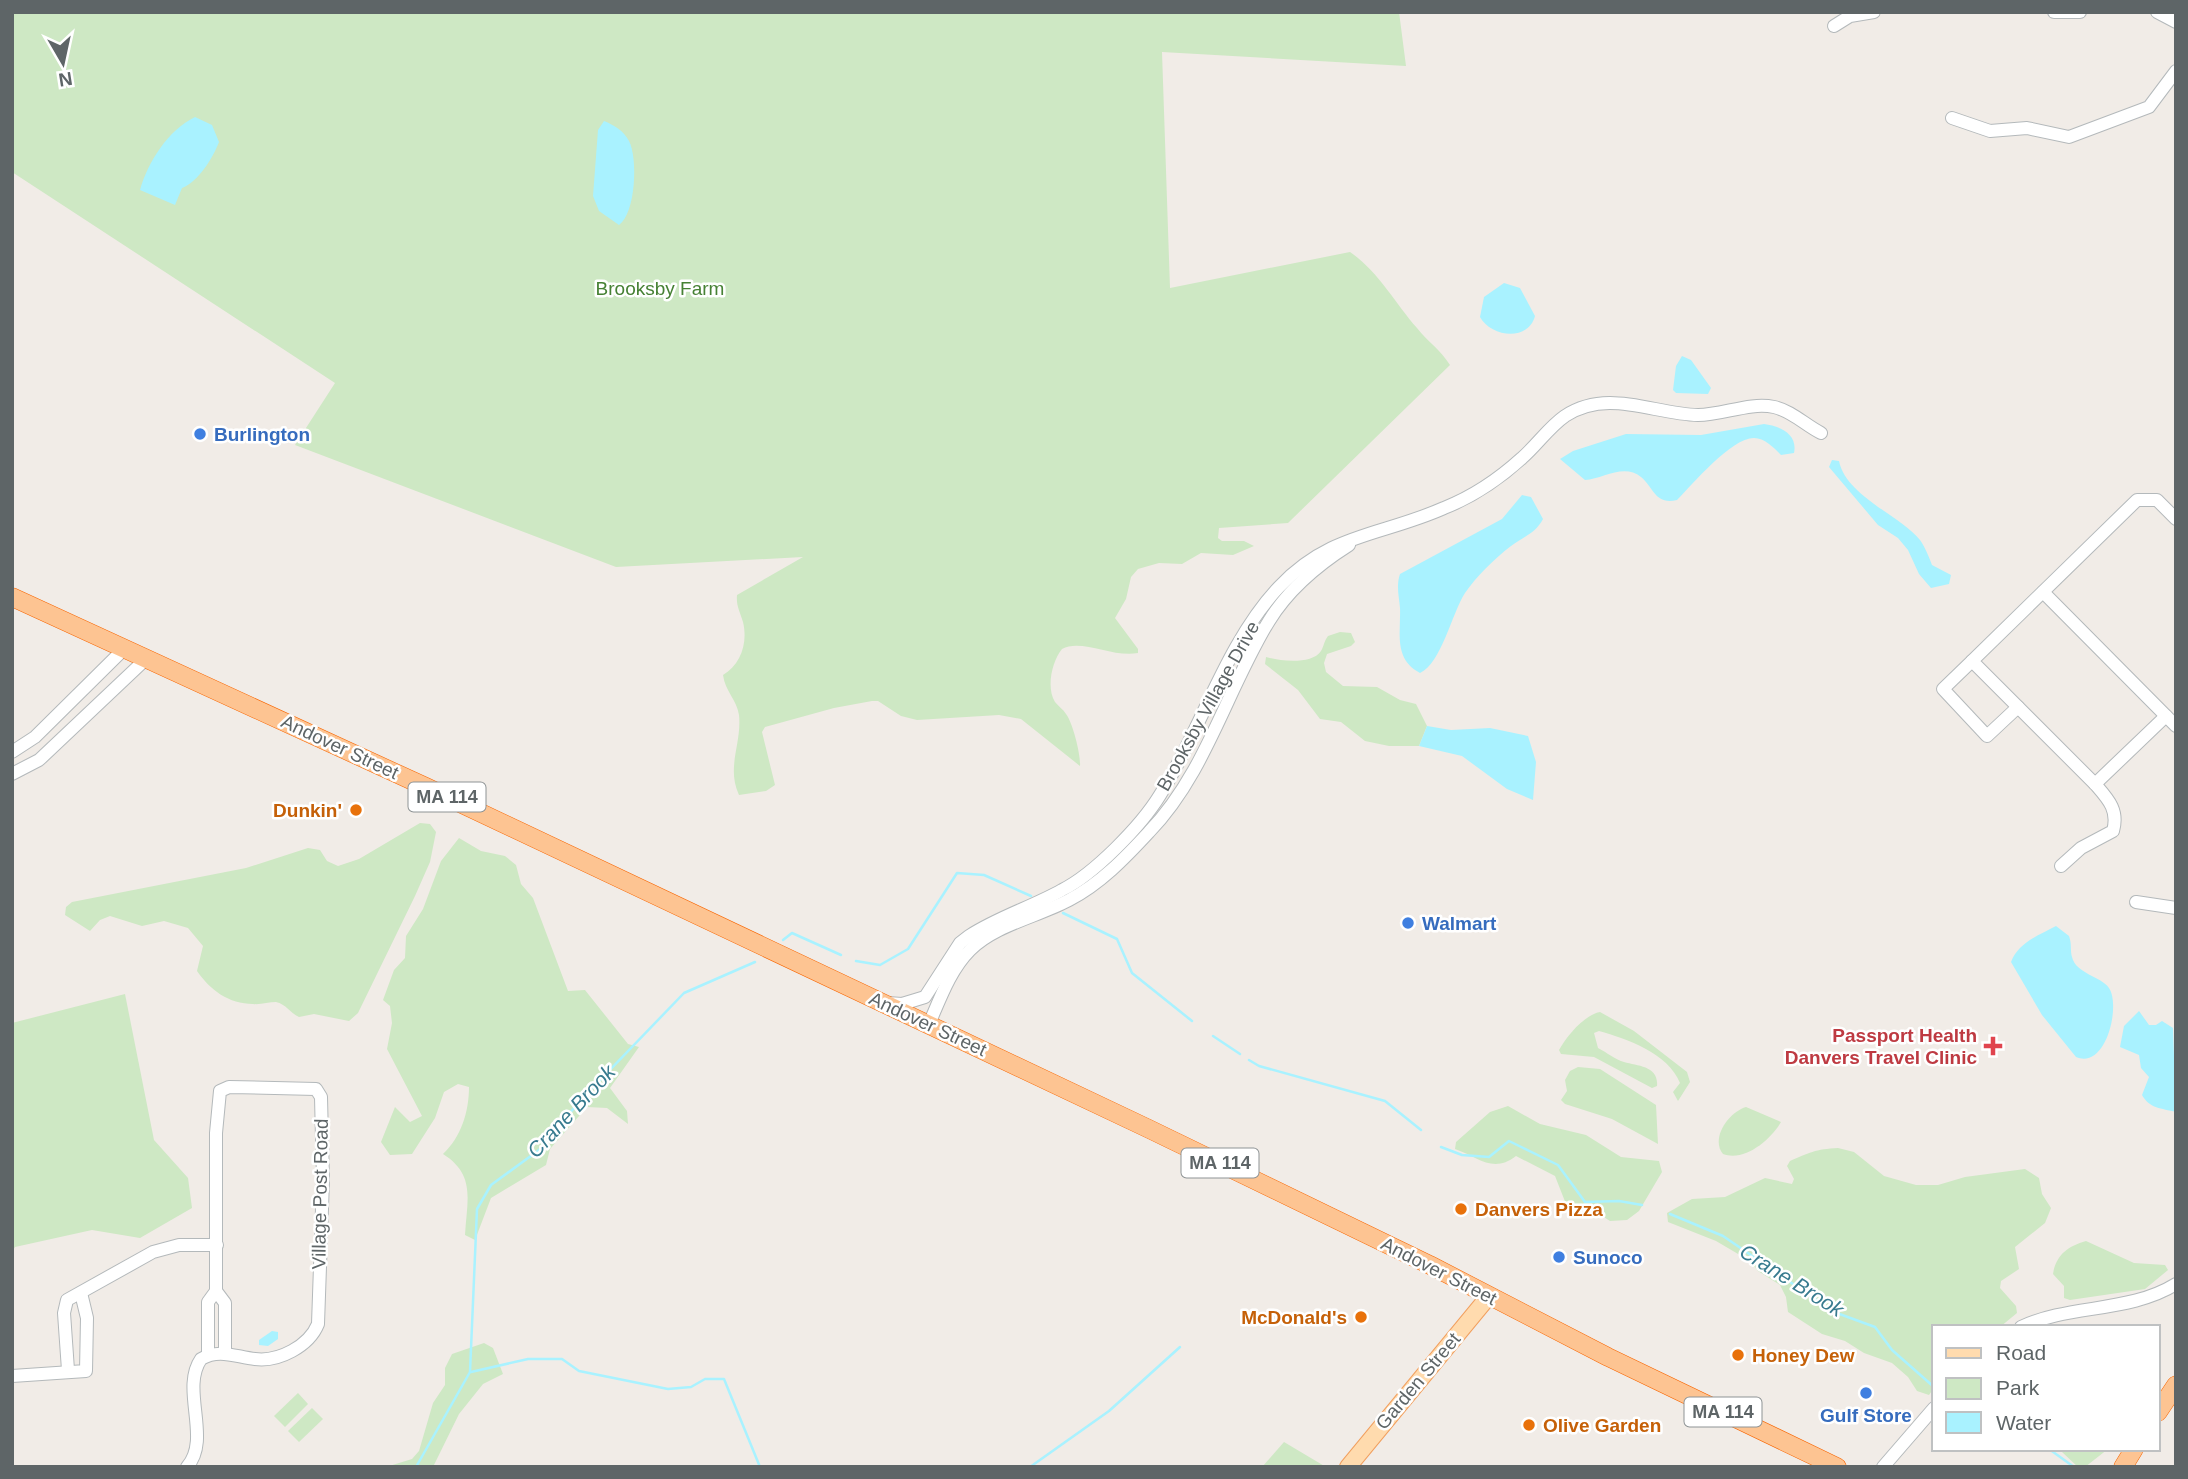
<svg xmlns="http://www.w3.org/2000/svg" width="2188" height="1479" font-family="Arial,sans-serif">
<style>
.green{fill:#cee8c4}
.water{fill:#a9f2ff}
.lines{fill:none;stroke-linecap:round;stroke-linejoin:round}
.stream{stroke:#a9f2ff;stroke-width:2.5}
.minor-casing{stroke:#b4b9bb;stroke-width:14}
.major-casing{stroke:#f2a05f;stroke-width:18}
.highway-casing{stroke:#f86500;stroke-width:19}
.minor{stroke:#fff;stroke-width:12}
.major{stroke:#ffdbae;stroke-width:16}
.highway{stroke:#fdc492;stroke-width:18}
.shop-dot{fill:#3f7fe0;stroke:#fff;stroke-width:2.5}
.food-dot{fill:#e8710a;stroke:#fff;stroke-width:2.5}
.health-dot{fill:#e0444e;stroke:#fff;stroke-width:2.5}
.labels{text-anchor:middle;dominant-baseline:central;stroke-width:5;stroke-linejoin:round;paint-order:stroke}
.shield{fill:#fff;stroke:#8e9395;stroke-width:2}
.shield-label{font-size:18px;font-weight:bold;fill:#5e6567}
.park-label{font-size:19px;fill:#468134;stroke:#fff}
.shop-label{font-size:19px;font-weight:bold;fill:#366cbe;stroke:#fff;text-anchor:start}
.street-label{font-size:19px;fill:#5e6567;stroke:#fff}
.food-label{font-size:19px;font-weight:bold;fill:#c56008;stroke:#fff;text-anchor:start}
.health-label{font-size:19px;font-weight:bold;fill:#be3a42;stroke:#fff;text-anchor:end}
.water-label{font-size:21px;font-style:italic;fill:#387b8f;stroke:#fff}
</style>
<rect width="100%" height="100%" fill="#f1ece7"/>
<g class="green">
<path d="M12 12H1399L1406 66 1162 52 1170 288 1350 252C1378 271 1395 303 1417 328 1428 342 1440 349 1450 365L1288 523 1219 528 1218 538 1222 541H1244L1254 546 1233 555 1201 553 1182 564 1159 563 1138 569 1131 577 1126 599 1115 618 1138 649V653C1113 658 1081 638 1062 649 1052 661 1046 688 1055 702 1058 706 1063 709 1066 714 1073 723 1081 756 1080 766L1021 719 999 715 917 720 901 716 878 701H872L834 708 765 727 762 732 775 785 766 791 739 795C726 767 742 744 739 715 737 700 725 691 723 675 741 664 748 643 743 622 740 612 736 606 737 595L803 557 616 567 295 445 335 383 12 172Z"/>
<path d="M1340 632 1351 633 1355 642 1351 646 1327 654 1324 663 1326 672 1343 686 1377 687 1400 700 1416 704 1427 726 1419 746H1389L1365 741 1341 722 1320 719 1298 690 1265 664 1266 657C1279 661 1312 665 1321 651 1324 646 1324 641 1328 636Z"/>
<path d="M420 823 430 824 436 832 430 862 415 896 358 1013 349 1021 314 1014 299 1017C290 1013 286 1004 276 1002 269 1002 260 1005 253 1004 229 1004 210 990 197 971L203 946 188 928 164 921 142 926 110 916 100 920 90 931 65 915 66 907 72 902 246 868 308 848 320 850 327 861 338 866 359 859Z"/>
<path d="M459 838 481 851 505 856 516 865 521 884 533 898 568 991 585 990 628 1044 639 1047 610 1088 627 1111 628 1124 607 1108 587 1107 550 1149 546 1165 491 1198 475 1240 465 1235C467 1200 476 1175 443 1154 461 1137 469 1112 469 1087L458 1084 444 1092 435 1118 412 1154 390 1155 381 1142 395 1107 410 1122 422 1116 387 1049 392 1023 390 1006 383 1000 394 970 405 958 406 936 423 909 441 861Z"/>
<path d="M125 994 154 1140 188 1178 192 1208 140 1238 92 1230 15 1247 12 1252V1023Z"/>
<path d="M1600 1012 1634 1031 1687 1072 1690 1082 1678 1101 1673 1092 1680 1083C1668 1053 1627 1039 1599 1031L1594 1033 1598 1048C1606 1052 1616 1060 1624 1062 1638 1066 1659 1066 1657 1086L1652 1088 1594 1057 1561 1054 1559 1050C1567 1036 1584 1015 1600 1012Z"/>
<path d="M1578 1067 1600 1069 1656 1105 1658 1144 1612 1119 1565 1104 1561 1100 1567 1091 1565 1080 1570 1071Z"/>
<path d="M1508 1106 1540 1124 1586 1135 1621 1157 1659 1161 1662 1172 1639 1211 1627 1220 1610 1221 1596 1212 1566 1204 1555 1176 1516 1156C1493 1174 1478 1157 1455 1149L1456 1142 1490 1112Z"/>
<path d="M1746 1107 1781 1122C1771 1139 1745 1162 1723 1154 1710 1138 1729 1112 1746 1107Z"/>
<path d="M1838 1148 1854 1152 1884 1176 1916 1185H1938L1965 1177 2025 1169 2039 1178 2042 1194 2051 1208 2045 1223 2015 1247 2019 1269 2001 1281 2000 1288 2016 1306 2017 1313 2000 1327H1934V1388L1929 1395 1917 1391 1908 1377 1892 1363 1864 1353 1845 1341 1822 1334 1788 1312 1786 1297 1780 1285 1758 1271 1750 1261 1716 1241 1668 1222 1667 1213 1692 1199 1725 1197 1765 1178 1792 1184 1794 1179 1787 1166 1790 1161C1808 1153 1816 1149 1838 1148Z"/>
<path d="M2086 1241 2134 1263 2165 1265 2168 1270 2145 1289 2070 1300 2064 1298V1286L2053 1274C2056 1255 2068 1246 2086 1241Z"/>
<path d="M484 1343 493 1348 503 1374 483 1384 459 1414 433 1467H386L412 1459 419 1451 433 1403 445 1385V1368L452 1354Z"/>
<path d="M298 1393 308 1404 285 1427 274 1416Z"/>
<path d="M312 1408 323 1419 299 1442 288 1431Z"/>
<path d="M1284 1442 1326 1467H1262Z"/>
<path d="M2047 1449H2108L2085 1467H2078L2062 1452Z"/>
</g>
<g class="water">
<path d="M195 117 212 125 219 142C213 158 198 182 182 188L175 205 140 190C148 162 168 130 195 117Z"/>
<path d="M604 121C614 125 624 131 629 141 638 158 636 213 619 225L599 211 593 196 598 130Z"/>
<path d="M1504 283 1520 288 1535 316C1528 342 1491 337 1480 317L1484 297Z"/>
<path d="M1682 356 1691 360 1711 388 1708 394 1676 393 1673 390 1676 366Z"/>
<path d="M1764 424C1780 426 1798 434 1794 453L1781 455C1774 448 1765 438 1754 438 1731 438 1693 484 1677 500 1655 505 1654 488 1641 477 1624 463 1603 479 1585 480L1560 459 1573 451 1626 434 1701 435Z"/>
<path d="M1832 460 1839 461C1846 496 1901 516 1920 540 1925 547 1929 557 1932 565L1951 575 1949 584 1931 588 1919 574 1908 550 1898 538 1878 525 1829 467Z"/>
<path d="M1522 495 1531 497 1543 519C1535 534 1524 536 1511 546 1495 558 1476 577 1465 593 1452 613 1441 664 1420 673 1393 659 1401 632 1400 608 1399 596 1396 586 1400 574L1502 519Z"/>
<path d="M1427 726 1451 730 1490 728 1528 736 1536 762 1533 800 1507 789 1462 756 1419 746Z"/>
<path d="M2056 926 2069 936C2072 944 2070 950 2072 957 2076 974 2101 976 2109 988 2121 1006 2106 1070 2076 1057L2042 1015 2011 962C2018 943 2039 935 2056 926Z"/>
<path d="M2139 1011 2149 1025H2156L2162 1021 2173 1028 2176 1112C2161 1108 2150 1109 2142 1095L2149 1077 2141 1068 2139 1055 2120 1047 2124 1026Z"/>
<path d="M272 1331 278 1332V1339L268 1346 259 1345V1340Z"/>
</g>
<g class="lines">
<g class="stream">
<path d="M1063 913 1117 939 1132 973 1192 1021"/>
<path d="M783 940 792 933 841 955"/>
<path d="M856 961 880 965 908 949 957 873 984 875 1031 896"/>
<path d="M1213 1036 1240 1054"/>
<path d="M1249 1060 1259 1066 1385 1101 1421 1130"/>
<path d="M1441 1147 1462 1155 1489 1157 1509 1141 1558 1165 1585 1202 1619 1201 1642 1205"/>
<path d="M1670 1214 1723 1236 1834 1312 1875 1327 1892 1350 1934 1387"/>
<path d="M471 1372 528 1359H562L579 1371 668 1389 691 1387 705 1379H724L760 1467"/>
<path d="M2049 1449 2074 1467"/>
<path d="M416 1467 470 1372 477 1209 491 1185 539 1150 579 1102 684 993 755 962"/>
<path d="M1030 1467 1109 1411 1180 1347"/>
</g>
<defs>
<g id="minor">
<path d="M2054 12H2080"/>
<path d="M2157 12 2176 22"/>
<path d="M1834 26 1850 16 1874 12"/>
<path d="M1952 118 1990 131 2027 128 2069 137 2149 107 2176 71"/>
<path d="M2043 592 2176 726"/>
<path d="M1972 661 1943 689 1987 736 2018 707"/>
<path d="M12 752 35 737 125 648"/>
<path d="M12 774 39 760 147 658"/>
<path d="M2095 784 2166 716"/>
<path d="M2061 866 2081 848 2113 831C2119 810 2108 799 2095 784L1972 661 2137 500H2157L2176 519"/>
<path d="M2136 902 2176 908"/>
<path d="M888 1003 902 1004 925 997 960 943 969 936C998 917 1032 907 1062 890 1094 874 1141 826 1160 795 1201 730 1226 643 1279 587 1330 533 1381 536 1444 508 1472 497 1500 478 1522 458 1537 445 1549 427 1565 416 1608 388 1653 414 1698 415 1723 415 1749 402 1774 407 1792 411 1805 425 1821 433"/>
<path d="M929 1024C940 999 950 970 970 950 995 925 1037 917 1069 900 1100 884 1125 858 1149 832 1206 773 1227 689 1269 621 1288 590 1319 564 1349 545"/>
<path d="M2021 1327C2070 1304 2129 1313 2176 1284"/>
<path d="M208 1355V1302L216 1291 225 1303V1353"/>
<path d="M68 1370 64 1313 67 1300 153 1252 179 1245H217"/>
<path d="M12 1376 86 1371 87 1318 81 1293"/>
<path d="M187 1467C212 1439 180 1389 201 1359 219 1348 236 1357 255 1359 279 1362 309 1346 318 1324L323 1180 321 1097 316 1089 229 1087 220 1091 216 1133V1291"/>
<path d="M1883 1467 1934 1408"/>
</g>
<path id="major" d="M1348 1467 1489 1296"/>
<g id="highway">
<path d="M12 597 426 787 1147 1128 1430 1265 1608 1357 1837 1467"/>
<path d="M2158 1412 2176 1385"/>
<path d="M2123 1467 2134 1449"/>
</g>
</defs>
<use href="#minor" class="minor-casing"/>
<use href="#major" class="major-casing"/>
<use href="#highway" class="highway-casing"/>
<use href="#minor" class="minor"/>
<use href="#major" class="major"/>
<use href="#highway" class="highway"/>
</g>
<g class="shop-dot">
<circle cx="200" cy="434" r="7"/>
<circle cx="1408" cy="923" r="7"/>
<circle cx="1559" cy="1257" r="7"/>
<circle cx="1866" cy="1393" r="7"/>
</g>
<g class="food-dot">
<circle cx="356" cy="810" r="7"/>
<circle cx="1461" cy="1209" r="7"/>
<circle cx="1361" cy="1317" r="7"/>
<circle cx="1738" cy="1355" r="7"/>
<circle cx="1529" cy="1425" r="7"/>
</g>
<path class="health-dot" d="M1989.5 1035.5h7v7h7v7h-7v7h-7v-7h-7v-7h7z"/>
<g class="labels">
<g class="shield">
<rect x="408.5" y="782.5" width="77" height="29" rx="5"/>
<rect x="1181.5" y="1148.5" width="77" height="29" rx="5"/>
<rect x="1684.5" y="1397.5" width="77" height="29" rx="5"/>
</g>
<g class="shield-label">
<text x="447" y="797">MA 114</text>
<text x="1220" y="1163">MA 114</text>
<text x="1723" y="1412">MA 114</text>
</g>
<g class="park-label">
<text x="660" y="288">Brooksby Farm</text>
</g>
<g class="shop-label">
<text x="214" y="434">Burlington</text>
<text x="1422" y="923">Walmart</text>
<text x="1573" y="1257">Sunoco</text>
<text x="1866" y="1415" text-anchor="middle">Gulf Store</text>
</g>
<g class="street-label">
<text transform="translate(1208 706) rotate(-61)">Brooksby Village Drive</text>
<text transform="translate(340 747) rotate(25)">Andover Street</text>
<text transform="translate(928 1024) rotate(25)">Andover Street</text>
<text transform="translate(320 1194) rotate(-89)">Village Post Road</text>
<text transform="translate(1439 1271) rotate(27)">Andover Street</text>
<text transform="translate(1418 1381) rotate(-50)">Garden Street</text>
</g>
<g class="food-label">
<text x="342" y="810" text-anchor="end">Dunkin'</text>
<text x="1475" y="1209">Danvers Pizza</text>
<text x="1347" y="1317" text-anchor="end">McDonald's</text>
<text x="1752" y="1355">Honey Dew</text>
<text x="1543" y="1425">Olive Garden</text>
</g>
<g class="health-label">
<text x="1977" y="1035">Passport Health<tspan x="1977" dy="22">Danvers Travel Clinic</tspan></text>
</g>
<g class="water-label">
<text transform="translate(571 1111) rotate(-47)">Crane Brook</text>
<text transform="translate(1792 1280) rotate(32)">Crane Brook</text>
</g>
</g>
<rect width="2188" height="1479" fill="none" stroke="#5e6567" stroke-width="28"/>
<rect x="1932" y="1325" width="228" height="126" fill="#ffffff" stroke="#bfc1c2" stroke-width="2"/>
<rect x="1946" y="1348" width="35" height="10" fill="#ffdbae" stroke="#bfc1c2" stroke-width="2"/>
<text x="1996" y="1360" font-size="21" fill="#5e6567">Road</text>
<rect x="1946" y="1378" width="35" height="21" fill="#cee8c4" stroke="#bfc1c2" stroke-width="2"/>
<text x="1996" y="1395" font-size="21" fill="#5e6567">Park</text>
<rect x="1946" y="1412" width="35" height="21" fill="#a9f2ff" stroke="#bfc1c2" stroke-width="2"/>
<text x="1996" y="1430" font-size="21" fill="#5e6567">Water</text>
<g transform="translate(63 63) rotate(171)" stroke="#ffffff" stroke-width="5" paint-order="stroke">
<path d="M0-5L12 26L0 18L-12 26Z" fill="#5e6567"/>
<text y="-10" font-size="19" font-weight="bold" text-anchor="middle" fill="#5e6567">N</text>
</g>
</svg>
